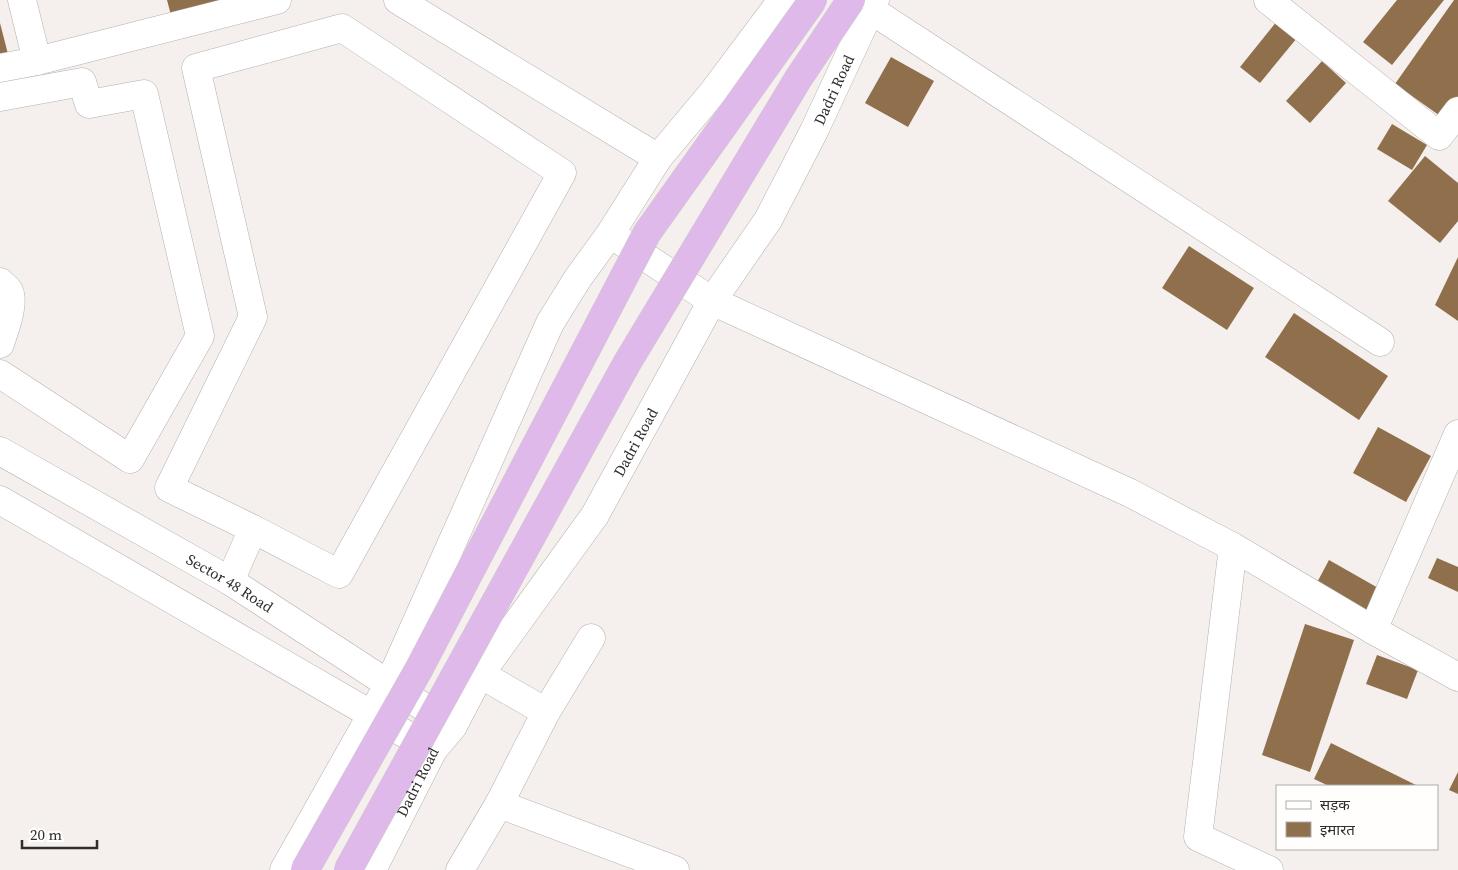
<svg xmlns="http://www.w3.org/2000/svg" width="1458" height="870" font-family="'Source Serif 4','Noto Sans Devanagari',serif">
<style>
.building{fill:#90704c}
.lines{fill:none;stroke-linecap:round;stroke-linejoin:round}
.minor-casing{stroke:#b5b0ad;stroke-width:29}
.minor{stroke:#fff;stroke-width:28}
.major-bridge-casing{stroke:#cdcdcd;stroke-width:29;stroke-linecap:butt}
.major-bridge{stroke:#dfb9e9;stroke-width:28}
.labels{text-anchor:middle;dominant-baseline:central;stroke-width:5;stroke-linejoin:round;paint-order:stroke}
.street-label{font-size:15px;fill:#302e2d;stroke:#fffefd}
</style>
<rect width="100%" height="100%" fill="#f5f0ed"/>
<g class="building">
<path d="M167 0H250L172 19Z"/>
<path d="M1397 0H1444L1392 65 1363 42Z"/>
<path d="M1454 0H1458V97L1443 118 1395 84Z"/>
<path d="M1277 21 1297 38 1260 83 1240 67Z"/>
<path d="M0 23 8 54 0 56Z"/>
<path d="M891 57 934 81 908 127 865 103Z"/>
<path d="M1322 61 1346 83 1310 123 1286 101Z"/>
<path d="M1392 124 1427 145 1412 170 1377 149Z"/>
<path d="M1425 156 1458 183V221L1440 243 1388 201Z"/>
<path d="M1189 246 1254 288 1227 330 1162 288Z"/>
<path d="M1458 257V321L1435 305Z"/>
<path d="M1294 313 1388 376 1359 420 1265 357Z"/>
<path d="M1378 427 1431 456 1406 502 1353 473Z"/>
<path d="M1437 558 1458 567V592L1428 578Z"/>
<path d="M1329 560 1380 589 1364 619 1313 590Z"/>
<path d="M1305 624 1354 640 1310 772 1262 755Z"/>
<path d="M1377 655 1418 670 1407 699 1366 684Z"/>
<path d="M1331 743 1418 786H1329L1314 779Z"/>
<path d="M1458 772V794L1449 790Z"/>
</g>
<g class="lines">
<defs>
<g id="minor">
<path d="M22 0 37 61"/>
<path d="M398 0 658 158"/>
<path d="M1268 0 1439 136 1458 111"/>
<path d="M871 10 1380 342"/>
<path d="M342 28 562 173 339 574 253 529 169 488 253 317 196 68Z"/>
<path d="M0 68 37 61 277 0"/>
<path d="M0 97 82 82 89 104 144 94 200 336 130 459 0 374"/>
<path d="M618 239 712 301 1130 493 1233 547 1373 630 1458 677"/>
<path d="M0 282C3 285 7 288 9 291 15 304 4 331 0 344"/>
<path id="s1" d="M0 451 230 581 453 726"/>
<path d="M0 500 433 750"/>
<path d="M1233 547 1198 837 1269 870"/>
<path d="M230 581 253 529"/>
<path d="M1373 630 1458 434"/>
<path d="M480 674 546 712"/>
<path d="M499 804 675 870"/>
<path d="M284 870 389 684 550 323 578 278 610 234 658 158 714 91 782 0"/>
<path id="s2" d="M372 870 433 750 453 726 480 674 595 515 712 301 768 220 814 131 875 0"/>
<path d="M460 870 499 804 546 712 591 638"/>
</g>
</defs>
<use href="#minor" class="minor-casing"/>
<use href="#minor" class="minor"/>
<defs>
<g id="major-bridge">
<path d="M305 870 419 669 647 233 813 0"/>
<path d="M348 870 627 363 798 79 851 0"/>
</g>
</defs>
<use href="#major-bridge" class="major-bridge-casing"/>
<use href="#major-bridge" class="major-bridge"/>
</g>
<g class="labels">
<g class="street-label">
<text stroke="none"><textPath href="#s2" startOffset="909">Dadri Road</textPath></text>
<text stroke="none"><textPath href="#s2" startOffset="504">Dadri Road</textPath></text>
<text stroke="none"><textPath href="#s1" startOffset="265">Sector 48 Road</textPath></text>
<text stroke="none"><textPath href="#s2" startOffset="99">Dadri Road</textPath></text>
</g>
</g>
<rect x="1276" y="785" width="162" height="65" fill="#fffefd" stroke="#acabaa"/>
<rect x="1286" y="801" width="25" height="8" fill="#ffffff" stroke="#acabaa"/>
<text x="1320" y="810" font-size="15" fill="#302e2d">सड़क</text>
<rect x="1286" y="822" width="25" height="15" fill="#90704c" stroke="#acabaa"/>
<text x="1320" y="835" font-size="15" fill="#302e2d">इमारत</text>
<path d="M22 840v8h75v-8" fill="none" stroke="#302e2d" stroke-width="2.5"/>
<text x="30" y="840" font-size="15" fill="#302e2d" stroke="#fffefd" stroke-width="4" paint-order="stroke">20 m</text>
</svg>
